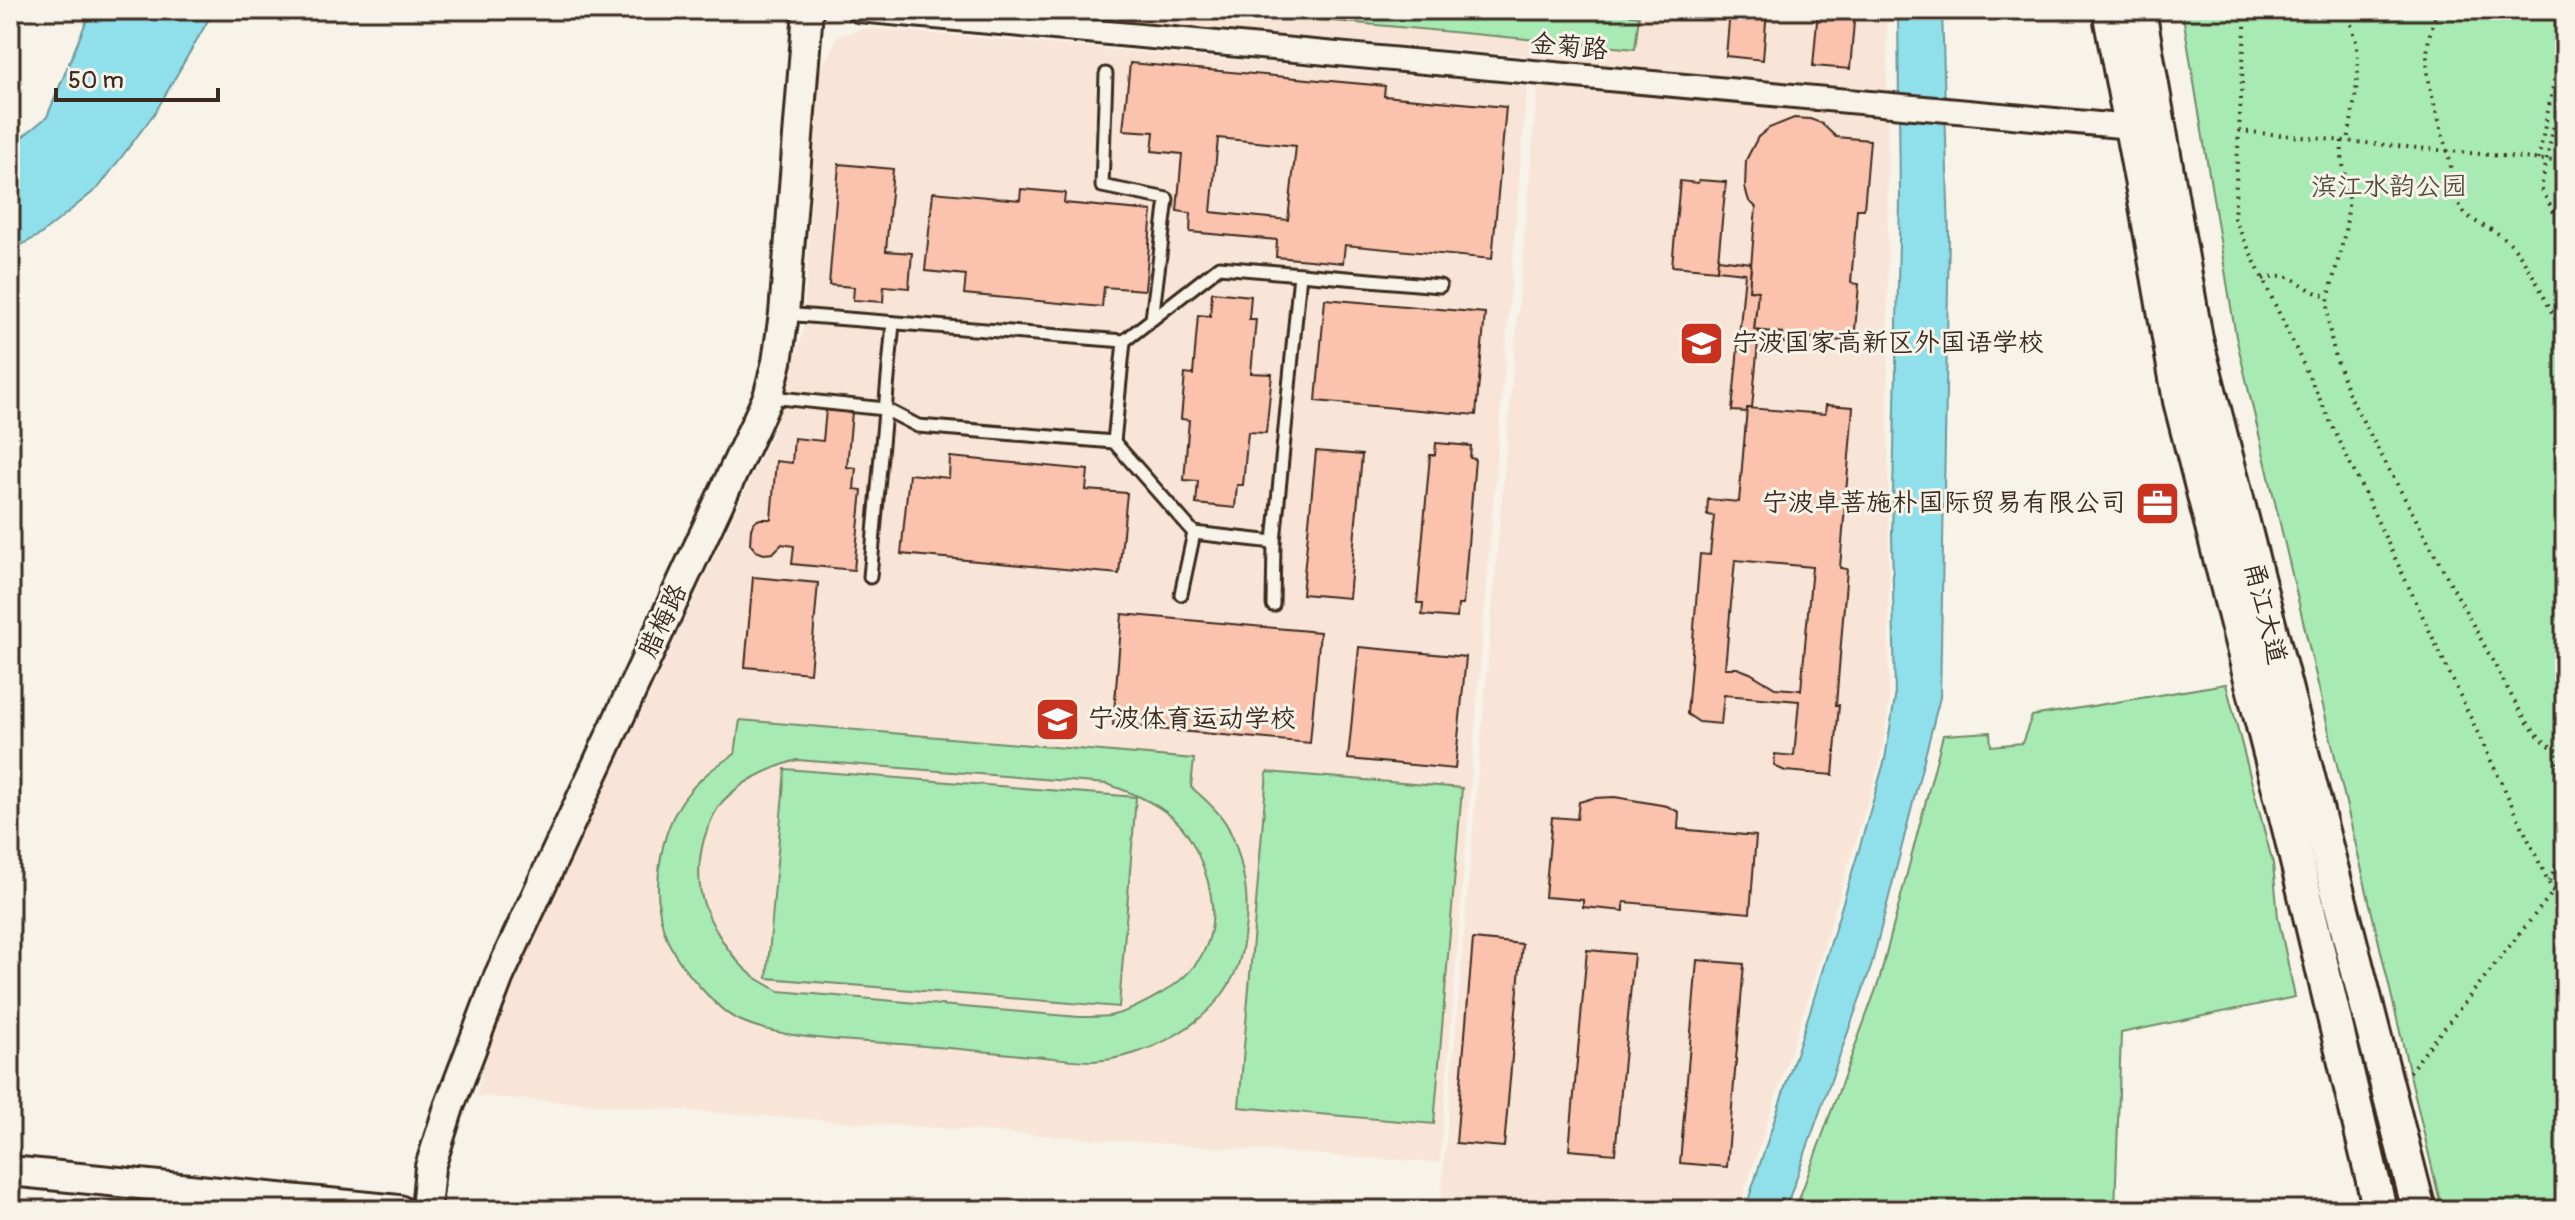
<svg xmlns="http://www.w3.org/2000/svg" width="2575" height="1220" font-family="Pangolin,'LXGW WenKai TC',sans-serif">
<style>
.built{fill:#f8e5d7}
.green{fill:#a8eab3;stroke:#728a68;stroke-width:2;fill-rule:evenodd}
.water{fill:#90e0ec;stroke:#6e979a;stroke-width:2}
.building{fill:#fbc3ae;stroke:#3b2a1e;stroke-width:2;fill-rule:evenodd}
.lines{fill:none;stroke-linecap:round;stroke-linejoin:round}
.service-casing{stroke:#3b2a1e;stroke-width:17}
.minor-casing{stroke:#3b2a1e;stroke-width:28}
.tertiary-casing{stroke:#3b2a1e;stroke-width:34}
.secondary-casing{stroke:#3b2a1e;stroke-width:38}
.path{stroke:#3b2a1e;stroke-width:4;stroke-dasharray:2 6;stroke-linecap:butt}
.service{stroke:#f7f3e8;stroke-width:11}
.minor{stroke:#f7f3e8;stroke-width:22}
.tertiary{stroke:#f7f3e8;stroke-width:28}
.secondary{stroke:#f7f3e8;stroke-width:32}
.path-bridge{stroke:#3b2a1e;stroke-width:4;stroke-dasharray:2 6;stroke-linecap:butt}
.labels{text-anchor:middle;dominant-baseline:central;stroke-width:6;stroke-linejoin:round;paint-order:stroke}
.street-label{font-size:26px;fill:#3b2a1e;stroke:#f7f3e8}
.park-label{font-size:26px;fill:#51503c;stroke:#f7f3e8}
.poi-label{font-size:26px;fill:#3b2a1e;stroke:#f7f3e8;text-anchor:start}
</style>
<rect width="100%" height="100%" fill="#f7f3e8"/>
<filter id="ink" filterUnits="userSpaceOnUse"><feTurbulence type="fractalNoise" baseFrequency=".0125" numOctaves="2"/><feDisplacementMap in="SourceGraphic" scale="16" xChannelSelector="R" yChannelSelector="G"/><feConvolveMatrix kernelMatrix="1 2 1 2 8 2 1 2 1" color-interpolation-filters="sRGB"/></filter>
<g filter="url(#ink)">
<g class="built">
<path d="M1000 10H1887L1889 704 1880 761 1805 1008 1742 1199 1732 1210H1440L1540 57Z"/>
<path d="M867 28 1527 86 1440 1163 477 1096 488 1045 502 1008 773 431 803 332 819 73 838 36Z"/>
</g>
<g class="green">
<path d="M1214 10H1639L1631 15 1639 16 1635 49Z"/>
<path d="M2182 10H2565V1210H2442L2236 337Z"/>
<path d="M2226 684 2273 864 2278 917 2295 997 2121 1033 2115 1210H1804L1798 1202 1879 981 1943 735 1990 732 1991 746 2022 743 2032 716Z"/>
<path d="M740 720 1194 759 1191 787C1204 798 1220 812 1228 827 1241 853 1249 892 1246 921 1244 937 1243 953 1237 968 1216 1022 1147 1059 1092 1061 1072 1061 1051 1057 1031 1056 991 1052 951 1048 911 1045 858 1040 780 1042 733 1017 722 1011 711 999 702 989 673 958 657 931 658 887 660 825 682 785 735 754ZM797 760 1107 784C1130 792 1153 801 1172 817 1188 830 1197 851 1204 869 1224 926 1209 968 1155 997 1140 1005 1126 1013 1109 1016 1100 1017 1089 1017 1079 1017L779 991C770 986 760 981 752 975 730 958 703 915 700 887 698 871 700 854 704 839 708 827 715 810 723 801 743 780 770 768 797 760Z"/>
<path d="M785 769 1136 797 1119 1007 767 978Z"/>
<path d="M1267 772 1462 788 1434 1124 1239 1107Z"/>
</g>
<g class="water">
<path d="M91 10H214L156 111 99 187 40 235 10 251V147L47 117Z"/>
<path d="M1898 10H1942L1949 236 1940 697 1871 967 1785 1210H1745L1811 1008 1860 846 1885 759 1895 698 1892 534 1900 199Z"/>
</g>
<g class="building">
<path d="M1730 10H1767L1763 60 1726 56Z"/>
<path d="M1818 10H1855L1850 69 1813 66Z"/>
<path d="M1130 63 1385 86 1384 96 1506 107 1492 259 1345 245 1343 263 1276 257 1277 240 1190 232 1191 213 1177 211 1182 154 1152 151 1154 132 1123 130ZM1218 138 1296 146 1288 220 1211 212Z"/>
<path d="M1794 118 1810 119 1821 123 1836 137 1870 140 1864 209H1857L1851 283 1859 284 1854 342 1810 338 1809 345 1783 343V333L1754 330 1758 291 1749 290 1756 207 1749 201 1745 188 1746 160 1758 137 1769 128Z"/>
<path d="M839 164 893 169 886 251 912 253 909 288 884 286 883 302 853 300 854 287 829 285Z"/>
<path d="M1699 180 1726 182 1717 270 1672 266 1680 181 1698 183Z"/>
<path d="M1021 189 1065 193 1064 203 1152 211 1145 290 1104 287 1102 307 964 294 966 275 925 271 933 192 1020 200Z"/>
<path d="M1718 259 1751 263 1749 290 1758 291 1754 330 1759 331 1752 408H1747V412L1732 411 1745 273 1717 270Z"/>
<path d="M1212 292 1251 296 1249 319H1256L1251 373 1272 374 1266 433 1248 432 1243 485H1237L1235 508 1196 504 1198 481 1184 480 1189 420 1181 419 1185 374 1193 375 1198 315 1210 316Z"/>
<path d="M1325 299 1485 313 1476 415 1316 401Z"/>
<path d="M1826 405 1853 407 1840 568 1847 569 1836 705H1839L1833 775 1785 771 1774 766 1775 754 1794 756 1799 701 1724 695 1721 724 1699 722 1687 714 1700 554 1710 555 1714 516 1707 515 1708 499 1739 502 1747 408 1825 414ZM1735 560 1812 567 1801 690 1775 688 1750 673 1737 668H1725Z"/>
<path d="M826 410 852 412 847 467 856 468 854 489 862 490 854 570 792 564 794 546 782 544 773 553 764 554 756 551 750 544 751 529 754 522 760 519H771L776 461 792 463 794 438 823 441Z"/>
<path d="M1436 443 1471 446 1470 458 1475 459 1463 605H1458L1457 618 1422 615 1423 603H1417L1430 455H1435Z"/>
<path d="M1316 451 1362 455 1349 598 1302 594Z"/>
<path d="M950 457 1088 470 1086 490 1127 493 1119 574 901 554 909 474 949 478Z"/>
<path d="M753 577 818 583 810 673 745 667Z"/>
<path d="M1122 614 1320 632 1310 743 1113 725Z"/>
<path d="M1359 647 1466 657 1455 769 1348 759Z"/>
<path d="M1615 797 1667 806 1679 812 1678 829 1756 836 1750 913 1624 902V911L1583 907V900L1545 897 1552 817 1577 819 1579 802 1593 798Z"/>
<path d="M1473 939 1522 944 1504 1147 1456 1143Z"/>
<path d="M1587 950 1634 954 1615 1154 1569 1150Z"/>
<path d="M1697 960 1744 964 1727 1167 1680 1163Z"/>
</g>
<g class="lines">
<defs>
<g id="service">
<path d="M1106 74 1102 186 1167 199 1152 319"/>
<path d="M1124 341 1219 267 1440 286"/>
<path d="M770 397 885 409 918 426 1114 442 1124 341 784 314"/>
<path d="M1114 442 1194 533 1274 542"/>
<path d="M870 577 893 323"/>
<path d="M1181 594 1194 533"/>
<path d="M1273 605 1274 542 1300 274"/>
</g>
<path id="minor" d="M858 10 2131 127"/>
<g id="tertiary">
<path d="M10 1171 399 1210"/>
<path d="M426 1210 430 1167 449 1107 499 976 768 397 777 362 784 314 808 10"/>
</g>
<g id="secondary">
<path d="M2109 10 2145 201 2180 401 2290 832 2380 1210"/>
<path d="M2139 10 2196 339 2419 1210"/>
</g>
</defs>
<use href="#service" class="service-casing"/>
<use href="#minor" class="minor-casing"/>
<use href="#tertiary" class="tertiary-casing"/>
<use href="#secondary" class="secondary-casing"/>
<g class="path">
<path d="M2246 10 2234 218 2565 917"/>
<path d="M2344 10C2369 52 2354 96 2348 142"/>
<path d="M2438 10C2414 64 2435 101 2448 153 2452 171 2452 197 2464 212 2476 226 2497 229 2510 243 2531 265 2550 310 2565 338"/>
<path d="M2559 10 2565 22"/>
<path d="M2239 131 2565 162"/>
<path d="M2342 141C2340 164 2349 186 2348 208 2346 238 2336 264 2330 292 2322 325 2339 369 2351 399L2517 706C2529 726 2542 745 2565 754"/>
<path d="M2538 160 2565 28"/>
<path d="M2263 279C2297 267 2301 293 2329 296"/>
<path d="M2549 881 2559 860 2561 842 2556 750"/>
<path d="M2409 1072 2565 877"/>
</g>
<use href="#service" class="service"/>
<use href="#minor" class="minor"/>
<use href="#tertiary" class="tertiary"/>
<use href="#secondary" class="secondary"/>
<path class="path-bridge" d="M2565 72 2541 188 2565 234"/>
</g>
</g>
<defs>
<symbol id="school-square" viewBox="-11 -11 22 22"><rect x="-9" y="-9" width="18" height="18" rx="4" fill="#c8321e" stroke="#f7f3e8"/><path d="M0-5L7-2L0 1L-7-2ZM-4 1L0 2.5L4 1V4Q0 6-4 4Z" fill="#fff"/></symbol>
<symbol id="office-square" viewBox="-11 -11 22 22"><rect x="-9" y="-9" width="18" height="18" rx="4" fill="#c8321e" stroke="#f7f3e8"/><path d="M-6-3h4V-5.5h4V-3h4V5H-6ZM-1-4.5V-3h2v-1.5ZM-6 0V1H6V0Z" fill="#fff"/></symbol>
</defs>
<g fill-rule="evenodd">
<use href="#school-square" x="1676" y="318" width="51" height="51"/>
<use href="#office-square" x="2132" y="478" width="51" height="51"/>
<use href="#school-square" x="1032" y="694" width="51" height="51"/>
</g>
<g class="labels">
<g class="street-label">
<text transform="translate(1569 47) rotate(5)">金菊路</text>
<text transform="translate(2265 613) rotate(76)">甬江大道</text>
<text transform="translate(663 621) rotate(-65)">腊梅路</text>
</g>
<g class="park-label">
<text x="2389" y="187">滨江水韵公园</text>
</g>
<g class="poi-label">
<text x="1732" y="343">宁波国家高新区外国语学校</text>
<text x="2126" y="503" text-anchor="end">宁波卓菩施朴国际贸易有限公司</text>
<text x="1088" y="719">宁波体育运动学校</text>
</g>
</g>
<rect width="2575" height="1220" fill="none" stroke="#f7f3e8" stroke-width="40"/>
<rect x="20" y="20" width="2535" height="1180" fill="none" stroke="#3b2a1e" stroke-width="3" filter="url(#ink)"/>
<path d="M56 88v12h162v-12" fill="none" stroke="#3b2a1e" stroke-width="4"/>
<text x="68" y="88" font-size="24" fill="#3b2a1e" stroke="#f7f3e8" stroke-width="6" paint-order="stroke">50 m</text>
</svg>
